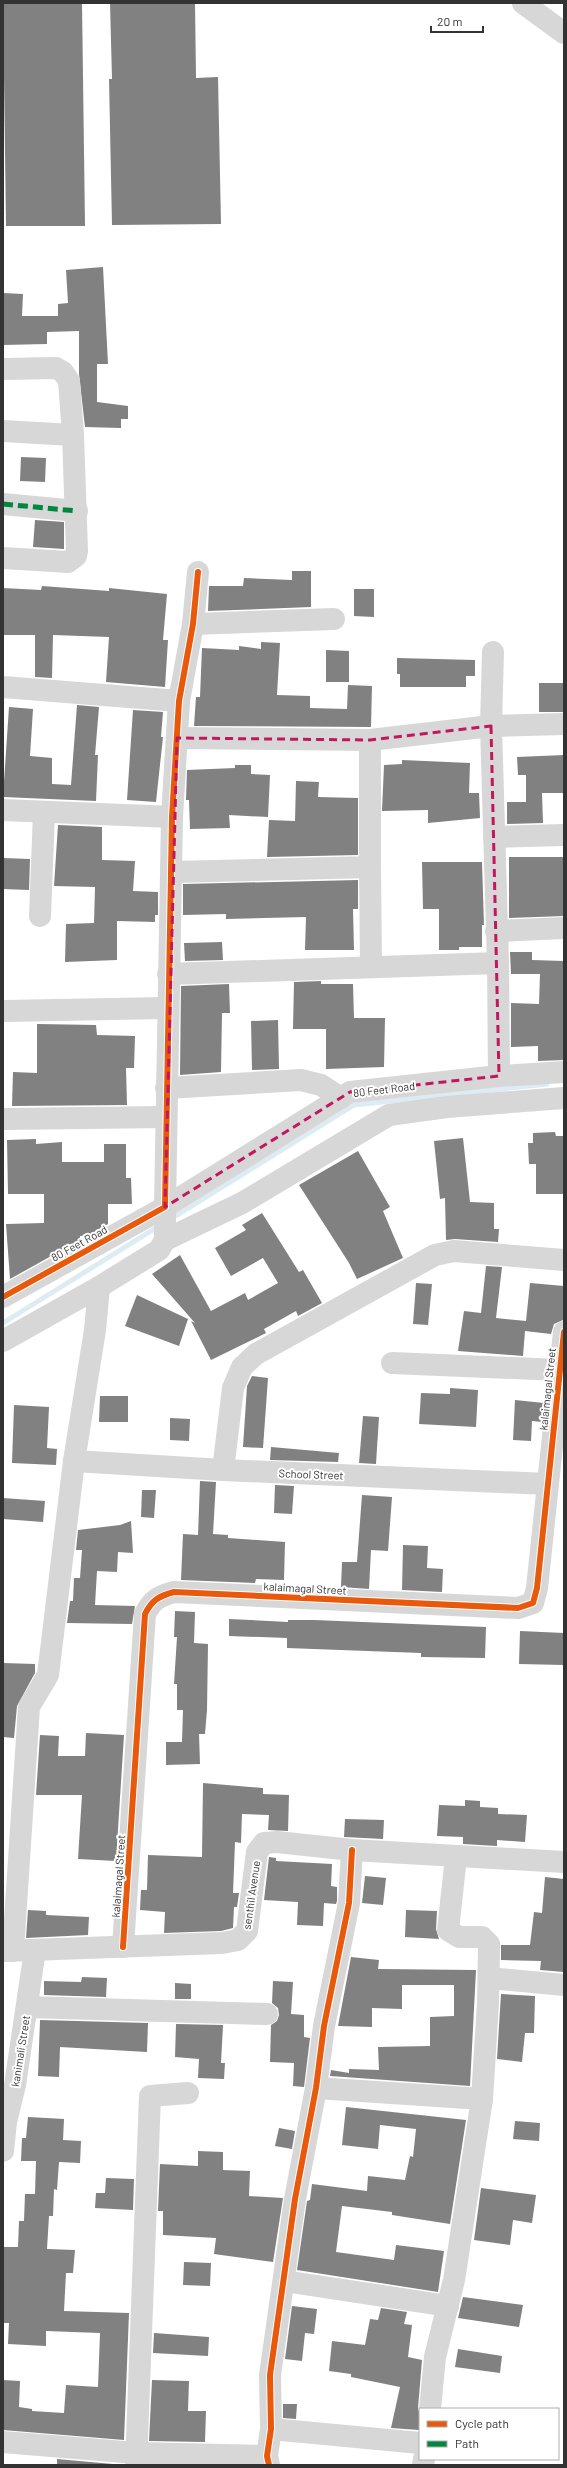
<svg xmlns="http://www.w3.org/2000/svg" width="567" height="2468" font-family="Barlow,sans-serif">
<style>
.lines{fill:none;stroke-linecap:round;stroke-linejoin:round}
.stream{stroke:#ddebf3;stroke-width:5}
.building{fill:#818181}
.minor{stroke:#d7d7d7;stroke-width:22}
.quiet{stroke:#00873e;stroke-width:5;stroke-dasharray:10 5;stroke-linecap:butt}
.cycleway-casing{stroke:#fff;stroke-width:8}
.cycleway{stroke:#e8590c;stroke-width:6}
.marked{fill:none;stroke:#c2185b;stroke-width:3;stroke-dasharray:8 5;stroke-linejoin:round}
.labels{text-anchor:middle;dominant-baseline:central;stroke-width:4;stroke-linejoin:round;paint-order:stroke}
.street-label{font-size:11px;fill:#333;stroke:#fff}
</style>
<rect width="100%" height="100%" fill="#fff"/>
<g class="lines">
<g class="stream">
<path d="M171 1219 354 1105 547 1084"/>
<path d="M3 1323 159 1226"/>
</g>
</g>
<g class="building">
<path d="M3 3H82L85 226H6Z"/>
<path d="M110 3H195L196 78 218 77 221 224 112 225 109 79H112Z"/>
<path d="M103 267 108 364H97V402L128 406V419H121V428L85 427 79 374V331L47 332V344L3 345V293L23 294 22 316H58V304L68 303 66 270Z"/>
<path d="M21 457 46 458 45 482 20 481Z"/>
<path d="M35 520 64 522V549L33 547Z"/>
<path d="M292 571H311V607L208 611 209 586H243L244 578 292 580Z"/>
<path d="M42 586 109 591V588L167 594 163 640H168L165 687 106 682 109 637 53 635 52 678 35 677V635H3V588L41 590Z"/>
<path d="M354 589H374V617L354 616Z"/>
<path d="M261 642 280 643 277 695 310 696V708L347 709 348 685 372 686 371 727 194 726 196 697H200L202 648 239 650V646L261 649Z"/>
<path d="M326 650 349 651V682H326Z"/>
<path d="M397 658 475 660V676H466V687H400V674H397Z"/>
<rect x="539" y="683" width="25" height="29"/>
<path d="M77 705 99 707 95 755H98L96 801 3 797 9 707 33 709 30 756 52 758V784L71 785Z"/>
<path d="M133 710 163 712 161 737H163L156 802 127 800Z"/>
<path d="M564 755V793H542L543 823 507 824V802H526V775H518L517 757Z"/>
<path d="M402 760 470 763 469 793H479L480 818 428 823V810L382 811 384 765 402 764Z"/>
<path d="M235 765H251V774L270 775 268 817 229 815 230 828 190 829 189 800H186L187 770 235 768Z"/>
<path d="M296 781 319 782 318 797 358 798V855L267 857 269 820 295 821Z"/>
<path d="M58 825 102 827V860L135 861 133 891 158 892V915H155V922L117 921V960L65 962 66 924 94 923 95 887 54 886Z"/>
<path d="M509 857H564V916L509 918Z"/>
<path d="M3 858 30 859 29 890 3 889Z"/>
<path d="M422 862H482L484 925H482V947H459V950H439V909H423Z"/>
<path d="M358 880V909H353L354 950H305L306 917 226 919V914L183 915V884Z"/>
<path d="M222 942 223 960 185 961 184 943Z"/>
<path d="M510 952H532V960L564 961V1060L538 1061V1046L511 1047V1003L539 1004 540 974H511Z"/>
<path d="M321 981V984H353L354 1018H385L384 1067 326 1069V1029H293L294 982Z"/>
<path d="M229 984 230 1013H222L221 1072 180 1075 181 986Z"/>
<path d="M278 1020 279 1069 252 1070 251 1021Z"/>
<path d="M37 1024 96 1025 97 1035 135 1036 134 1068H126L127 1105 12 1106 13 1072 37 1073Z"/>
<path d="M555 1132 556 1136H564V1194H536V1164H529L528 1143H533V1133Z"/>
<path d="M463 1138 470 1202 494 1203V1229H499L498 1242 455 1239 446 1240 445 1198 440 1199 434 1141Z"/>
<path d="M36 1139V1144L62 1142V1162H104V1144H126V1178H131L132 1204H108V1224L88 1236H80V1240L10 1279 6 1224 44 1223V1194H8L7 1140Z"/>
<path d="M358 1151 390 1207 383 1211 403 1258 357 1279 349 1263 299 1185Z"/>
<path d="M262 1213 299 1272 303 1270 322 1303 298 1316 296 1311 264 1329 266 1333 211 1360 191 1321 195 1323 152 1274 180 1255 211 1311 245 1293 248 1300 278 1283 263 1258 231 1276 215 1248 246 1230 242 1225Z"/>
<path d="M486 1266 502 1267 496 1318 526 1321 530 1283 564 1286 563 1320 554 1324 551 1334 525 1331 523 1356 458 1351 464 1311 481 1313Z"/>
<path d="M416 1283 432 1284 428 1325 413 1324Z"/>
<path d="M137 1295 188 1319 179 1346 125 1326Z"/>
<path d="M252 1376 268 1378 263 1448 243 1447 247 1386Z"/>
<path d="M450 1388 478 1390 476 1427 419 1424 421 1393 450 1394Z"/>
<path d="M100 1396H128V1422H99Z"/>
<path d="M515 1400 544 1403 542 1422 532 1421 531 1441 513 1440Z"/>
<path d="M14 1405 49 1407 47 1448 57 1449 56 1465 12 1463Z"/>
<path d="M363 1416 379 1417 376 1464 359 1463Z"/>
<path d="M170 1418 190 1419 189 1441 170 1440Z"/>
<path d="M271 1447 339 1453 338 1462 270 1460Z"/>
<path d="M200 1481 216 1482 213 1534 228 1535V1538L285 1542 284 1580 256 1579 255 1583 181 1580 183 1534 198 1535Z"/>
<path d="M275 1485 294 1486 292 1514 274 1513Z"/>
<path d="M142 1490H156L154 1518 141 1517Z"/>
<path d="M362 1495 392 1497 388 1551 371 1550 369 1589 341 1587 342 1562H357Z"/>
<path d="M3 1498 45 1501 43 1522 3 1519Z"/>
<path d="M131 1521 133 1553 118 1552 117 1572 97 1571 95 1605 135 1606 132 1624 67 1623 70 1601H73L74 1578H80L82 1550H76L78 1530 120 1525Z"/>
<path d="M403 1545 428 1546 427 1568 443 1569 442 1592 402 1590Z"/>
<path d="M175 1611 195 1612 194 1643 208 1644 207 1710 205 1734H199L200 1764 166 1765V1742H182L183 1710H177V1684H174L177 1637H174Z"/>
<path d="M229 1619 288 1622V1620H314L486 1627 485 1658 421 1657V1653L287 1648V1638L229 1636Z"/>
<path d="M520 1631 564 1633V1665L519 1664Z"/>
<path d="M3 1663 35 1664V1673L17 1706 14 1738 3 1737Z"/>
<path d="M86 1733 124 1735 116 1861 78 1859 82 1795H36L40 1735 59 1736 58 1756H85Z"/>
<path d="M203 1783 263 1788V1794L289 1795 288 1831 268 1830 269 1815 242 1814 241 1843 235 1842 233 1893H239L237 1907H234L233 1928 221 1931 164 1933 165 1912 140 1910 141 1890H147L148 1855 202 1857Z"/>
<path d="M465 1800 480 1801V1807L498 1808V1814L527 1815 525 1842 497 1840V1846L463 1844V1837L437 1836 439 1805 465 1806Z"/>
<path d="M345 1819 384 1820 383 1839 344 1837Z"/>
<path d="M269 1857 276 1858V1861L332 1864 331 1886 337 1887V1901L336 1904 324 1903 323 1926 297 1925 298 1902 264 1900Z"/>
<path d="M365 1876 386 1878 383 1905 362 1903Z"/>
<path d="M545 1877 564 1879V1972L540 1970 541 1961 501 1960V1945H530L534 1912 542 1913Z"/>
<path d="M28 1910 46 1911V1915L89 1917 88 1935 26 1938Z"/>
<path d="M406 1910 437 1911 436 1929 439 1939 405 1937Z"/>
<path d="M351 1957 379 1960 378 1969 476 1970 470 2086 330 2076 331 2070 349 2073V2069L379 2070 378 2047 430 2046V2017L454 2016V1985H402V2009L372 2008V2027L338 2026Z"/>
<path d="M82 1977 107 1978 106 1997 44 1995V1981L81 1982Z"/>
<path d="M273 1981 293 1982 291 2014 304 2015V2037L310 2038 304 2087 293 2086 294 2063 270 2062 271 2025 277 2021 279 2015 278 2008 272 2003Z"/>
<path d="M175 1983 191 1984V1999H175Z"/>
<path d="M501 1994 535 1996 534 2033H525L522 2062 497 2059Z"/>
<path d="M40 2020 148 2023 147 2052 60 2047 59 2077 38 2076Z"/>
<path d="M176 2024 223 2025 221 2063H225L224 2079 198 2078 199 2059 175 2057Z"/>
<path d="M346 2107 466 2120 450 2224 392 2215V2212L342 2206 336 2252 394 2260 396 2245 444 2251 438 2292 297 2270 307 2201 310 2200 312 2184 367 2191 368 2176 405 2180 410 2156 413 2157 416 2129 380 2125 378 2149 342 2145Z"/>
<path d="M28 2117 64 2119 63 2140 81 2141 80 2163 59 2162 57 2190 54 2189 53 2216H49L47 2249 75 2250 73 2273H66L64 2311 129 2313 124 2440 3 2430V2380L20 2381 19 2407 32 2409V2411L64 2413 66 2385 98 2387 100 2333 46 2331V2346L8 2344 9 2323H3V2247H18L19 2221H24L25 2194H35L36 2161H21L22 2138H26Z"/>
<path d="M515 2121 540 2123 539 2141 513 2139Z"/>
<path d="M279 2128 295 2131 292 2149 275 2146Z"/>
<path d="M198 2151 223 2152V2170L250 2171 249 2196 283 2198 273 2262 214 2254 216 2238 163 2235V2211H158L160 2164 198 2166Z"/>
<path d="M106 2178 134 2179 133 2210 95 2208 96 2193H105Z"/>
<path d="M481 2188 536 2195 532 2223 513 2220 510 2245 474 2240Z"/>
<path d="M184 2262 211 2263 210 2286 183 2285Z"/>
<path d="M463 2297 523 2305 519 2327 458 2318Z"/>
<path d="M292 2306 317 2309 314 2334 305 2333 302 2361 285 2359Z"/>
<path d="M381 2308 407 2312 404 2324 412 2325 408 2357 422 2360 418 2408 420 2416 419 2430 391 2428 400 2387 351 2377V2374L329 2371 332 2341 365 2345 370 2319 378 2320Z"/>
<path d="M154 2333 209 2337 208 2356 153 2353Z"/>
<path d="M458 2349 502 2356 500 2373 455 2367Z"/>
<path d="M152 2380 189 2381 188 2411H206L205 2442 149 2441Z"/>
<path d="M283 2404H297L296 2419 283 2418Z"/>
<path d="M57 2459 124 2465H57Z"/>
</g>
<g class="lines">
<g class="minor">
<path d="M523 3 564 33"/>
<path d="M3 369 56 368 63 372 69 381 73 435 77 551 76 556 68 562 3 558"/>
<path d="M3 431 73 435"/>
<path d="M3 504 77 511"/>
<path d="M193 624 334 619"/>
<path d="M493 652 491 726 498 963"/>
<path d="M3 687 179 701"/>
<path d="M177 738 370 740 491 726 564 724"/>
<path d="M3 810 172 817"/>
<path d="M494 837 564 835"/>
<path d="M370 867 371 967"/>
<path d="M172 872 370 867V740"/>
<path d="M40 916 44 813"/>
<path d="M496 931 564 928"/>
<path d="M168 974 498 963 499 1076"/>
<path d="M3 1011 167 1008"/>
<path d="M166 1088 301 1080 321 1085 341 1098"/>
<path d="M3 1119 166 1117"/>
<path d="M165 1240 242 1203 389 1115 447 1107 564 1098"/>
<path d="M3 1297 165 1207 172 817 179 701 193 624 198 572"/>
<path d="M3 1341 99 1287 159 1250 165 1240V1207L350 1092 499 1076 564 1072"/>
<path d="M392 1363 559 1370"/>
<path d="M74 1461 223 1470 547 1484"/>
<path d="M223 1470 233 1388 242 1367 256 1354 435 1255 454 1251 564 1260"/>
<path d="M123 1947 145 1614C152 1600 159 1596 174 1592L518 1608 533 1603 537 1588 564 1332"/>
<path d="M3 1951 222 1943 238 1940 247 1931 257 1852 264 1843 277 1842 352 1850 564 1862"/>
<path d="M13 1951 29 1707 48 1675 74 1461 95 1330 99 1287"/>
<path d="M489 1978 564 1985"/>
<path d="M27 2007 267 2014"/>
<path d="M316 2088 482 2099"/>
<path d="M3 2151 6 2122 15 2085 35 1950"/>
<path d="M284 2281 448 2306"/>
<path d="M430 2409 435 2357 454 2280 482 2099 488 2003 489 1944 482 1937H459L448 1930 456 1857"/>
<path d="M271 2429 420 2443"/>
<path d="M3 2442 136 2453 267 2456"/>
<path d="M136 2465 150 2096 188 2093"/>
<path d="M269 2465 267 2456 271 2429 270 2375 295 2199 316 2088 324 2026 349 1903 352 1850"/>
<path d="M423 2465 424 2459"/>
</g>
<path class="quiet" d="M3 504 77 511"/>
<defs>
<g id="cycleway">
<path d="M3 1297 165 1207 172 817 179 701 193 624 198 572"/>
<path d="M123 1947 145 1614C152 1600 159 1596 174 1592L518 1608 533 1603 537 1588 564 1332"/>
<path d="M269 2465 267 2456 271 2429 270 2375 295 2199 316 2088 324 2026 349 1903 352 1850"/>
</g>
</defs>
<use href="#cycleway" class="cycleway-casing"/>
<use href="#cycleway" class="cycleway"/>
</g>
<path class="marked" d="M491 726 499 1076 350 1092 165 1207 177 738 370 740Z"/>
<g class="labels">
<g class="street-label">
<text transform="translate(384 1089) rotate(-7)">80 Feet Road</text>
<text transform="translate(79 1243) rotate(-29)">80 Feet Road</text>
<text transform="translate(547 1389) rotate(-84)">kalaimagal Street</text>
<text transform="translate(311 1474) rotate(2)">School Street</text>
<text transform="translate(305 1588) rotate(3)">kalaimagal Street</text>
<text transform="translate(118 1876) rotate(-86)">kalaimagal Street</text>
<text transform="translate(251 1895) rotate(-82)">senthil Avenue</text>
<text transform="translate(20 2051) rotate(-81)">kanimali Street</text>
</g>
</g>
<rect width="567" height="2468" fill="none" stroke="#333333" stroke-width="8"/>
<rect x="419" y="2408" width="140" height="52" fill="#ffffff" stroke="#adadad"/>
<rect x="427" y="2421" width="20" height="6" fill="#e8590c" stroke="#adadad"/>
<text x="455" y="2428" font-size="12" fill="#333333">Cycle path</text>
<rect x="427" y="2441" width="20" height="6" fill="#00873e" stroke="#adadad"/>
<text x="455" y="2448" font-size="12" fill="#333333">Path</text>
<path d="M431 26v6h52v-6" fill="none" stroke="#333333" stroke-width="2"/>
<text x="437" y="26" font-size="12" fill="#333333" stroke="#ffffff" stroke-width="3" paint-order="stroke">20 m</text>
</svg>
